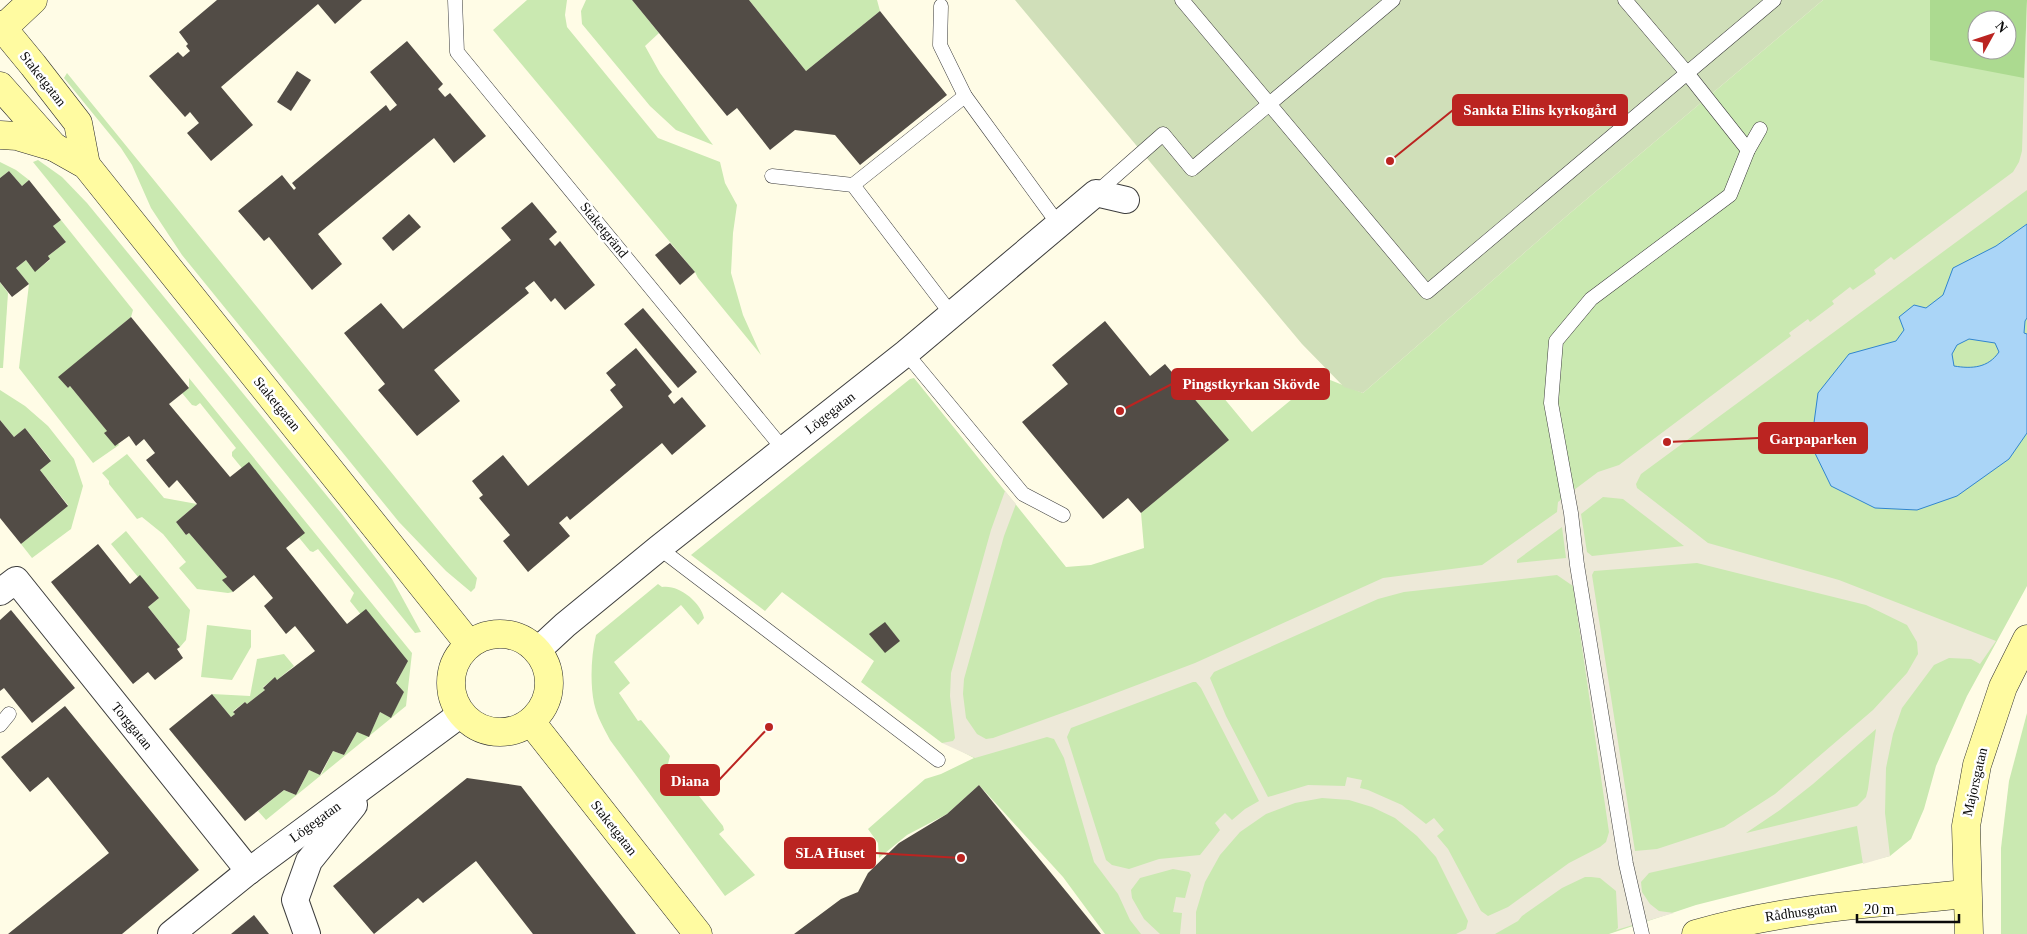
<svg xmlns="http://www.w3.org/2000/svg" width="2027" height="934" font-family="'Times New Roman',serif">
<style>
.green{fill:#cae9b1;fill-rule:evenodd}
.forest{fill:#acda90;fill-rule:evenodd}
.cemetery{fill:#d0dfb9}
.plaza{fill:#ede9d8;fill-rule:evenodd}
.water{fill:#aad5f7;stroke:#3085cf;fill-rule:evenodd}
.building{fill:#524c46}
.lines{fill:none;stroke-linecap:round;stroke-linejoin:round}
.lane-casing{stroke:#3d3d3d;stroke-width:15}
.street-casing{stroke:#3d3d3d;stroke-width:28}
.secondary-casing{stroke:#2c2c2c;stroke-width:29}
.lane{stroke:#fff;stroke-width:14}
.street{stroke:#fff;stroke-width:26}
.secondary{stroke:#fffba1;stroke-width:28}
.labels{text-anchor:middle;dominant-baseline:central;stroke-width:5;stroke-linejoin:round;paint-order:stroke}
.street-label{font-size:14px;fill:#0a0a0a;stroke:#fff}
.leader{fill:none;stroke:#bb2421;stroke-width:2}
.callout-dot{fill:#bb2421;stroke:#fff;stroke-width:2}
.callout{fill:#bb2421;stroke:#bb2421;stroke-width:2}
.callout-label{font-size:15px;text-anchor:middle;font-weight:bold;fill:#fff}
</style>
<rect width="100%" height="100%" fill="#fffce6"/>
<g class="green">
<path d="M527 0H567L565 15 567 27 658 138 720 162 725 183 737 205 733 233 731 273 743 315 761 355 698 278 695 272 493 30Z"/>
<path d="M586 0H632L659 33 645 46 660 73 713 145 676 130 650 106 582 24 581 11Z"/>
<path d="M749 0H877L880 11 806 71Z"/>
<path d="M1823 0H2027V586L1967 696 1936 766 1924 809 1911 839 1890 856 1696 905 1609 934H1105L1063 877 979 785 947 814 907 835 879 858 878 843 868 829 925 779 941 774 974 758 946 743H942L861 682 874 661 782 592 765 611 691 555 910 379 914 378 1066 567 1091 565 1144 548 1141 513 1228 440 1195 400 1213 385 1252 432 1320 376 1363 393 1569 214ZM1977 20H2007V50H1977Z"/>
<path d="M67 73 477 578 475 588 471 592 446 571 399 522 182 255 151 208 132 165 121 148 64 78Z"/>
<path d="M38 160 62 177 87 203 341 513 392 579 421 632 415 633 33 162Z"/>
<path d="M0 162 16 170 29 180 22 186 9 171 0 178Z"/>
<path d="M61 220 133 310 131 317 59 377 68 388 70 386 119 445 93 463 19 368 29 284 16 268 26 260 35 271 50 260 48 256 66 242 53 226Z"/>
<path d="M0 282 8 293 3 368H0Z"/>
<path d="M189 378 412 653 406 706 266 820 258 811 284 790 296 795 309 770 321 775 333 751 344 755 357 732 369 736 380 712 391 717 404 692 396 683 404 668 350 601 354 593 318 549 313 552 310 551 232 456V452L236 448 200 403 196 406 192 405 182 393 189 388Z"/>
<path d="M0 390 25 406 48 426 74 459 83 486 71 529 32 558 21 544 68 505 40 470 51 460 25 428 14 437 0 420Z"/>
<path d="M127 454 164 498 197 504 176 522 186 535 189 533 227 577 223 580 233 592 228 593 197 589 179 568 186 562 163 534 142 517 137 519 109 484V481L102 473Z"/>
<path d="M126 531 190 610 186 640 180 647 148 607 159 598 138 577 111 544Z"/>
<path d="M658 584 662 587C678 584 701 602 704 618L698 625 681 605 614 662 630 683 619 693 638 721 641 720 668 753 670 756 668 764 688 792 693 789 695 791 723 826 724 830 719 834 755 875 725 896 610 740C604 728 597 717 594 703 590 683 591 656 596 635Z"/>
<path d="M207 625 251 630V647L232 680 201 677Z"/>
<path d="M284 654 294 666 277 680 275 678 263 687 265 690 247 704 245 702 233 711 235 714 231 717 212 694 250 696 257 659Z"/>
<path d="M2027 713V934H2001V848L2009 781Z"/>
</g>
<path class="forest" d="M1930 0H2027L2024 78 1930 60ZM1977 20H2007V50H1977Z"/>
<path class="cemetery" d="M1015 0H1823L1569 214 1363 393 1344 387 1302 344Z"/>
<path class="plaza" d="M2027 0V190L1641 474 1636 484 1637 488 1708 543 1839 580 1996 641 1980 664 1971 659 1949 658 1934 665 1902 708 1893 734 1886 768 1885 813 1890 856 1863 864 1857 826 1649 873 1641 882 1642 892 1650 904 1659 911 1674 913 1616 930 1618 928 1616 891 1600 878 1591 877H1585L1562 888 1522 916 1518 921 1495 934H1456L1466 929 1468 921 1436 857 1417 836 1395 818 1372 807 1349 800 1322 798 1295 803 1266 814 1240 832 1220 855 1205 882 1196 912V934H1180L1182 913 1173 912 1176 897 1185 898 1191 875 1189 872 1173 869 1140 878 1131 890 1132 898 1144 919 1160 934H1141L1130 920 1118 894 1094 862 1064 758 1054 739 1047 737 975 758 942 743 953 741 955 738 950 696 951 673 991 530 1005 491 1016 504 1004 536 964 679 963 694 966 718 977 734 986 739 993 738 1087 704 1195 663 1383 578 1482 565 1557 512 1558 502 1598 472 1619 465 1791 336 1789 333 1808 319 1810 322 1834 304 1832 301 1850 287 1853 290 1876 274 1874 270 1891 257 1894 260 2013 172 2019 162 2022 151ZM1603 497 1623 499 1684 546 1592 556 1587 552 1581 514ZM1562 527 1566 558 1517 563V560ZM1697 563 1866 605 1907 625 1917 642 1918 654 1907 673 1873 710 1775 794 1724 827 1657 849 1635 851 1592 575 1594 571ZM1557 575 1573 586 1609 832 1606 842 1600 847 1569 863 1508 907 1488 916 1481 911 1448 849 1437 836 1444 830 1434 818 1426 824 1402 805 1368 790 1360 788 1362 780 1347 777 1345 786 1308 785 1268 797 1226 716 1210 678 1214 672 1378 599 1404 592ZM1193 682H1196L1201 688 1259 801 1245 809 1232 820 1225 813 1215 823 1220 830 1200 855 1159 859 1129 869 1112 865 1106 860 1067 737 1071 728ZM1876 729 1868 789 1866 797 1857 806 1746 833 1780 810 1813 784Z"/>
<path class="water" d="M2027 224V318L2025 321 2024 333 2027 334V433L2009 459 1957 496 1917 510 1875 508 1831 486 1811 445 1818 393 1849 354 1896 341 1904 330 1899 317 1914 305 1926 308 1943 295 1953 268 1996 246ZM1969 339 1995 343 1999 352C1988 368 1972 369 1954 366L1952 354 1957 345Z"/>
<g class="building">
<path d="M217 0H362L335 24 318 4 221 87 253 125 211 161 187 133 199 123 190 112 185 117 149 76 178 52 183 57 190 51 186 46 188 44 179 32Z"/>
<path d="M632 0H749L806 71 880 11 947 95 860 165 835 135 795 130 770 150 737 108 727 116Z"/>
<path d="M407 41 443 84 438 89 445 97 450 93 486 136 454 163 434 138 318 234 342 264 312 290 269 237 264 241 238 211 282 175 294 190 296 188 292 183 386 105 390 111 397 105 370 72Z"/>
<path d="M297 71 311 80 291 111 277 102Z"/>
<path d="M9 171 22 186 29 180 61 220 53 226 66 242 48 256 50 259 35 272 26 260 16 268 29 284 12 297 0 282V178Z"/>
<path d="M532 202 557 232 549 239 555 246 560 241 595 285 565 310 555 298 551 302 534 281 525 288 529 293 434 370 460 401 417 436 378 390 385 384 344 333 381 303 403 329 511 240 501 228Z"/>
<path d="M409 214 421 227 393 251 382 238Z"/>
<path d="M670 243 695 272 680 285 655 255Z"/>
<path d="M643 308 697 372 678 388 624 324Z"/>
<path d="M131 317 189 388 169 404 230 477 249 462 305 533 286 548 347 624 366 609 408 661 396 683 404 692 391 718 380 712 369 737 357 732 344 755 333 751 320 775 309 770 296 795 284 790 245 821 169 729 212 694 231 717 235 714 233 712 245 702 247 704 265 690 263 688 275 677 277 680 315 651 295 626 286 634 264 606 273 598 254 575 233 592 222 580 227 577 189 533 186 535 176 522 197 504 177 480 169 488 146 460 155 453 144 439 136 446 129 436 115 446 104 433 107 431 70 386 68 388 58 377Z"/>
<path d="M1105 321 1150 376 1165 364 1229 440 1141 513 1128 498 1103 519 1022 422 1068 384 1052 365Z"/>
<path d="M636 348 672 392 668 396 674 404 682 397 706 426 672 455 662 443 570 520 567 516 559 523 570 536 528 572 503 541 510 535 479 498 483 495 472 481 503 455 528 486 623 407 610 390 616 385 606 373Z"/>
<path d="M0 420 14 437 25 428 51 461 40 470 68 506 21 544 0 518Z"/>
<path d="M98 544 130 584 140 575 159 598 148 607 180 647 177 649 183 658 155 680 148 672 133 684 51 582Z"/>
<path d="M11 610 75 688 32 723 4 688 0 691V620Z"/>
<path d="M885 622 900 641 885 653 869 634Z"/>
<path d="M65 706 199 870 122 934H8L109 853 48 777 30 792 1 757Z"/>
<path d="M467 778 521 786 636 934H533L476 861 423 903 418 898 374 934 333 886Z"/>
<path d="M979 785 1101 934H794L841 899 858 892 868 873 899 843 947 814Z"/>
<path d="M254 915 269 934H231Z"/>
</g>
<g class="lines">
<defs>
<g id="lane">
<path d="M455 0 457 52 784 450"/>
<path d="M1182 0 1427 292 1774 0"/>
<path d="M1625 0 1687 73 1748 150"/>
<path d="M941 6 940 45 965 96 1059 225"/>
<path d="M772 176 853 185 952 315"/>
<path d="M853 185 965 96"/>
<path d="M1096 193 1163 134 1192 169 1393 0"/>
<path d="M906 353 1023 494 1063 515"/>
<path d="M659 548 938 760"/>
<path d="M0 725 9 714"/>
<path d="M1642 934 1626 864 1577 565 1571 513 1551 403 1556 341 1591 299 1730 195 1748 150 1760 129"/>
</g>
<g id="street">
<path d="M0 592 16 580 249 871"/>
<path d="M538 650 565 625 659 548 906 353 1096 193 1126 200"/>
<path d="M171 934 249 871 461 714"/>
<path d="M307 934 295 900 309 861 354 805"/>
</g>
<g id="secondary">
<path d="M0 25 33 65 78 123 86 165"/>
<path d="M0 31 33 0"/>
<path d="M0 86 54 147 86 165 469 644"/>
<path d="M0 135 17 136 54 147"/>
<circle cx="500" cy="683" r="49"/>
<path d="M531 722 698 934"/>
<path d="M1696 934C1784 908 1876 903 1966 894"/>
<path d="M1969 934 1966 826 1977 765 2003 687 2027 639"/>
</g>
</defs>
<use href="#lane" class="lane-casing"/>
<use href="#street" class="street-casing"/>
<use href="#secondary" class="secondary-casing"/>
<use href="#lane" class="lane"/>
<use href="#street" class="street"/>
<use href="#secondary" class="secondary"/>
</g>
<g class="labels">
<g class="street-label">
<text transform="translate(43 79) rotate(52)">Staketgatan</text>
<text transform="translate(604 230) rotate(51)">Staketgränd</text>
<text transform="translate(277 404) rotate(51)">Staketgatan</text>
<text transform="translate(830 413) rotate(-38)">Lögegatan</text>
<text transform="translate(132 726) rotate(51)">Torggatan</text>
<text transform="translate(1975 782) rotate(-77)">Majorsgatan</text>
<text transform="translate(315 822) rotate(-36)">Lögegatan</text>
<text transform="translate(614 828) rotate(52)">Staketgatan</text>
<text transform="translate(1801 912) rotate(-8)">Rådhusgatan</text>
</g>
</g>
<path class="leader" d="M1390 161L1453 110M1120 411L1172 384M1667 442L1759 438M769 727L719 780M961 858L875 853"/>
<g class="callout-dot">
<circle cx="1390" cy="161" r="5"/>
<circle cx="1120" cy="411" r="5"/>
<circle cx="1667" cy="442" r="5"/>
<circle cx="769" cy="727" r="5"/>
<circle cx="961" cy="858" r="5"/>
</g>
<g class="callout">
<rect x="1453" y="95" width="174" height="30" rx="5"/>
<rect x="1172" y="369" width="157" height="30" rx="5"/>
<rect x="1759" y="423" width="108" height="30" rx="5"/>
<rect x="661" y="765" width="58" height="30" rx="5"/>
<rect x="785" y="838" width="90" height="30" rx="5"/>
</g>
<g class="callout-label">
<text x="1540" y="115">Sankta Elins kyrkogård</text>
<text x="1251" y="389">Pingstkyrkan Skövde</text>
<text x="1813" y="444">Garpaparken</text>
<text x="690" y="786">Diana</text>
<text x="830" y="858">SLA Huset</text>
</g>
<g transform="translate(1992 35) rotate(50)"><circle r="24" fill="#ffffff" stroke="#9d9d9d"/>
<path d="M0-4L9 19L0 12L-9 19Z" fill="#bb2421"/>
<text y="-8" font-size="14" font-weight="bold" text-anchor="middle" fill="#0a0a0a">N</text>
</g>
<path d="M1857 914v8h102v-8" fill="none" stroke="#0a0a0a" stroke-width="2.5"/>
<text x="1864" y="914" font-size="15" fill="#0a0a0a" stroke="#ffffff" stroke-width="4" paint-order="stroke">20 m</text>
</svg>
